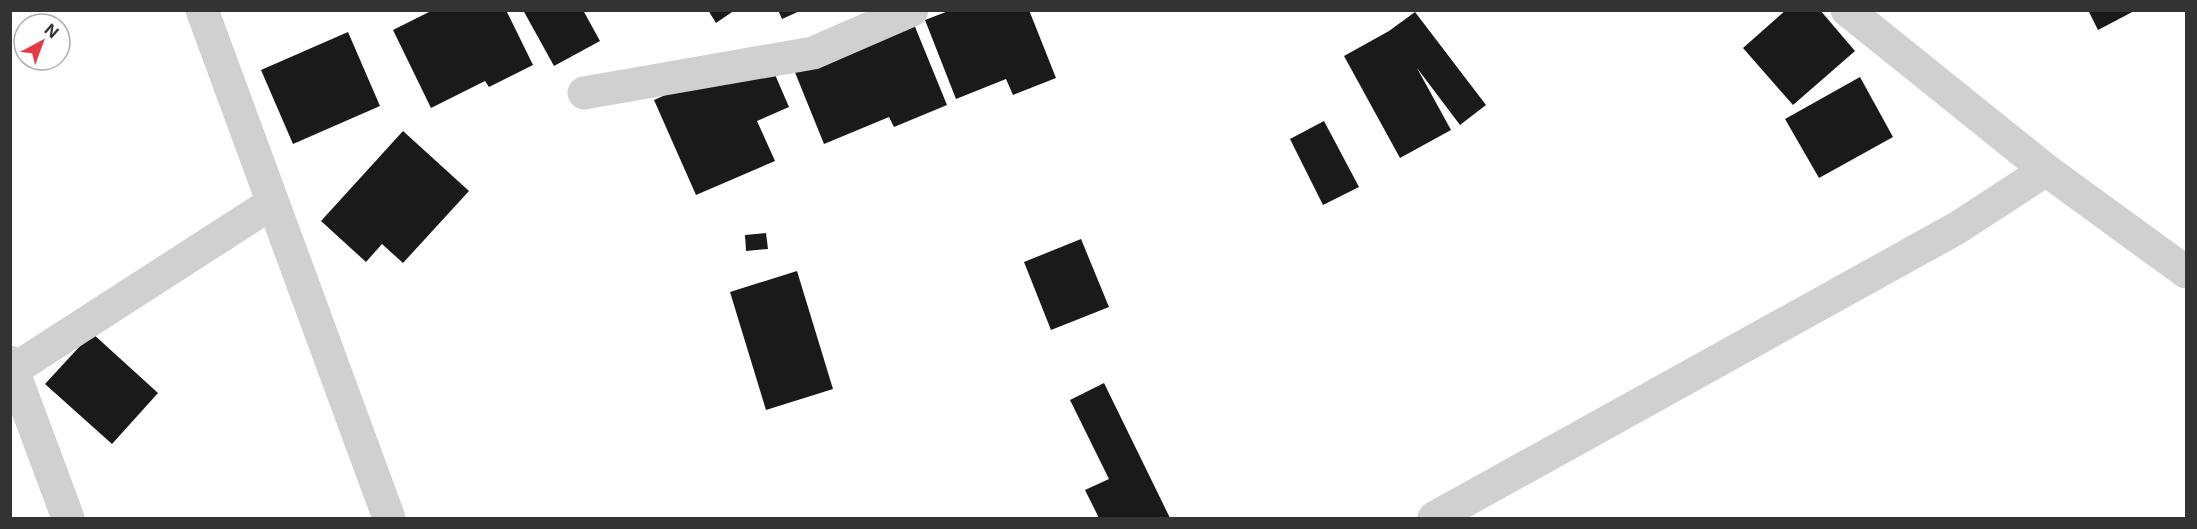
<svg xmlns="http://www.w3.org/2000/svg" width="2197" height="529" font-family="Inter,sans-serif">
<style>
.building{fill:#1a1a1a}
.lines{fill:none;stroke-linecap:round;stroke-linejoin:round}
.street{stroke:#d0d0d0;stroke-width:33}
</style>
<rect width="100%" height="100%" fill="#fff"/>
<g class="building">
<path d="M433 10H506L533 65 489 87 485 81 431 108 393 30Z"/>
<path d="M523 10H583L600 41 554 66Z"/>
<path d="M708 10H735L716 23Z"/>
<path d="M778 10H802L782 19Z"/>
<path d="M951 10H1029L1056 78 1013 95 1006 79 956 99 925 20Z"/>
<path d="M1786 10H1820L1855 51 1793 105 1743 48Z"/>
<path d="M2088 10H2136L2098 30Z"/>
<path d="M1415 12 1486 105 1460 125 1417 68 1451 130 1400 158 1344 56 1389 31Z"/>
<path d="M911 17 947 105 894 127 889 117 824 144 792 65Z"/>
<path d="M348 32 380 106 293 144 261 70Z"/>
<path d="M770 63 789 107 757 121 775 161 696 195 654 100 717 72Z"/>
<path d="M1860 77 1893 137 1819 178 1785 119Z"/>
<path d="M1324 121 1359 187 1323 205 1290 139Z"/>
<path d="M403 131 469 191 403 263 382 244 366 262 321 221Z"/>
<path d="M766 233 768 249 746 251 745 235Z"/>
<path d="M1081 239 1109 307 1051 330 1024 262Z"/>
<path d="M797 271 833 389 766 410 730 292Z"/>
<path d="M92 333 158 393 112 444 45 384Z"/>
<path d="M1104 383 1170 518H1099L1085 490 1109 479 1070 400Z"/>
</g>
<g class="lines">
<g class="street">
<path d="M202 10 389 518"/>
<path d="M1847 10 2046 170 2186 272"/>
<path d="M584 93 813 53 912 10"/>
<path d="M10 362 68 518"/>
<path d="M10 372 272 203"/>
<path d="M1434 518 1957 228 2046 170"/>
</g>
</g>
<rect width="2197" height="529" fill="none" stroke="#333333" stroke-width="24"/>
<g transform="translate(42 42) rotate(41)"><circle r="28" fill="#ffffff" stroke="#adadad" stroke-width="1.5"/>
<path d="M0-4.5L10 22L0 15L-10 22Z" fill="#e63946"/>
<text y="-9" font-size="16" font-weight="bold" text-anchor="middle" fill="#333333">N</text>
</g>
</svg>
